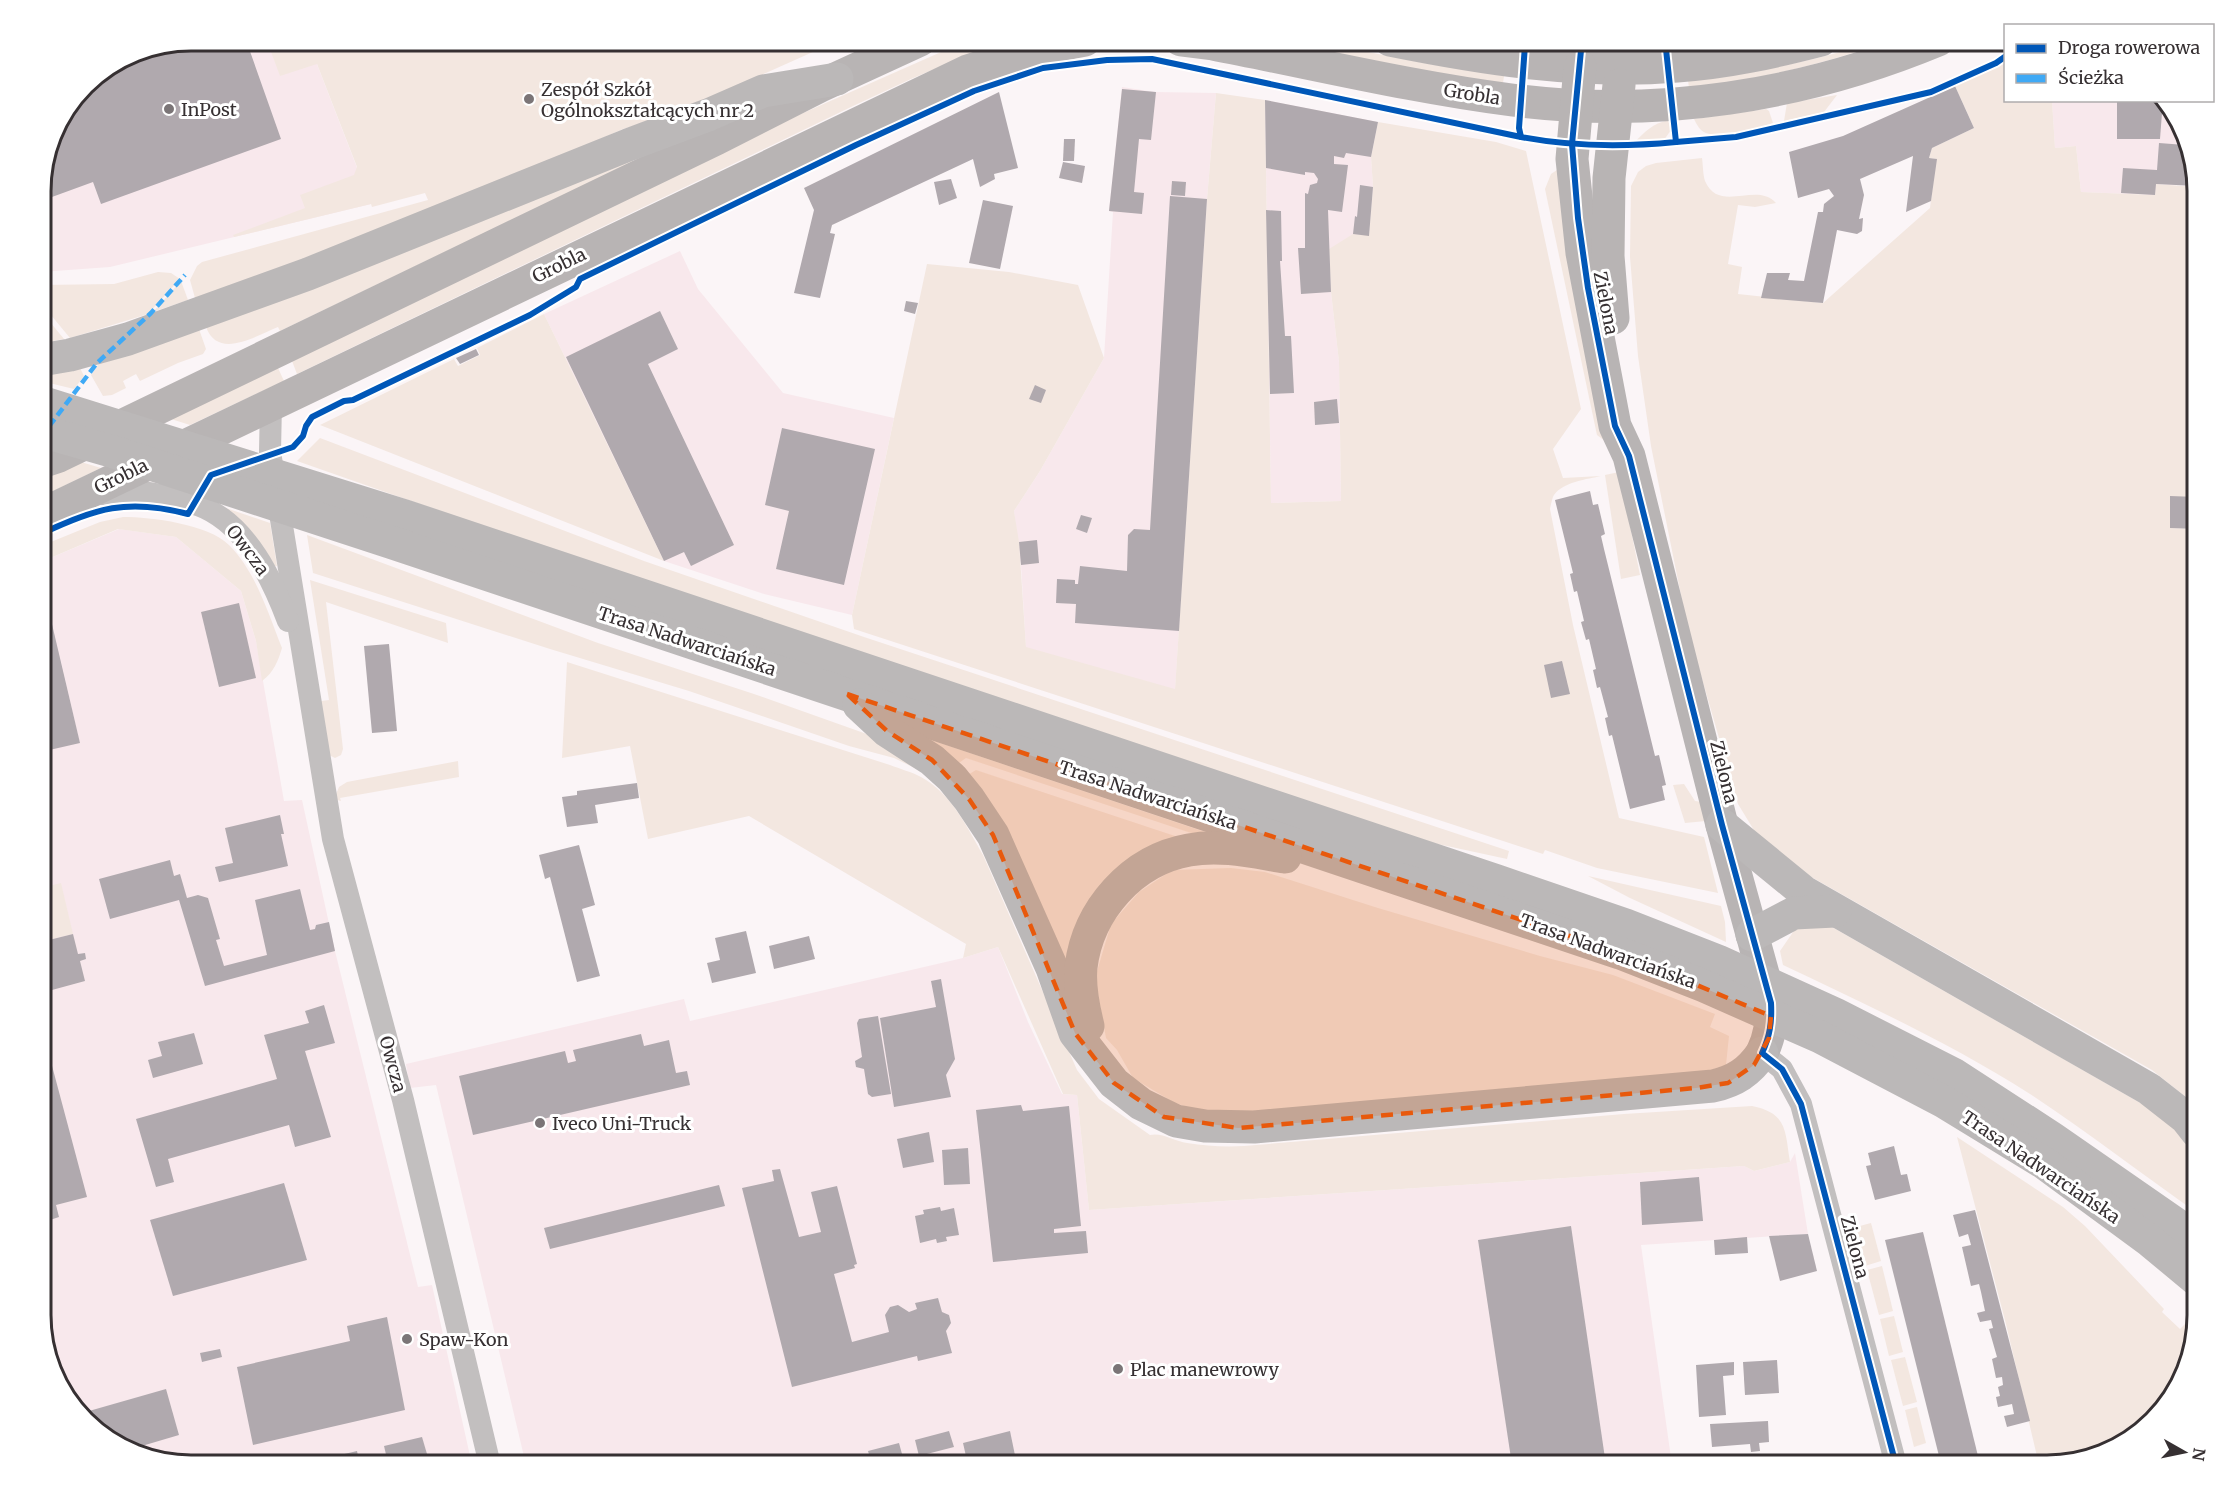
<svg xmlns="http://www.w3.org/2000/svg" width="2238" height="1506" font-family="Merriweather,serif">
<style>
.built{fill:#f8e8ec}
.green{fill:#f3e7e0}
.building{fill:#b0a9ae}
.lines{fill:none;stroke-linecap:round;stroke-linejoin:round}
.street{stroke:#c2bfbf;stroke-width:22}
.secondary{stroke:#b8b4b4;stroke-width:33}
.primary{stroke:#bbb8b8;stroke-width:33}
.quiet{stroke:#3fa9f5;stroke-width:4.5;stroke-dasharray:9 4.5;stroke-linecap:butt}
.cycleway-casing{stroke:#fff;stroke-width:10}
.cycleway{stroke:#0057b8;stroke-width:6}
.marked{fill:#e8590c;fill-opacity:0.2;stroke:#e8590c;stroke-width:4.5;stroke-dasharray:12 8;stroke-linejoin:round}
.poi-dot{fill:#7b7577;stroke:#fff;stroke-width:2}
.labels{text-anchor:middle;dominant-baseline:central;stroke-width:6;stroke-linejoin:round;paint-order:stroke}
.poi-label{font-size:18px;fill:#363032;stroke:#fff;text-anchor:start}
.street-label{font-size:18px;fill:#363032;stroke:#fff}
.rim{fill:none;stroke:#363032;stroke-width:3}
</style>
<rect width="100%" height="100%" fill="#fbf5f7"/>
<g class="built">
<path d="M191 41H308L371 204 110 267 41 272V182L52 133 85 84 134 52Z"/>
<path d="M1122 87 1155 92 1216 93 1207 199 1175 690 1026 648 1021 565 1014 511 1040 471 1104 358 1113 212 1109 211Z"/>
<path d="M1265 100 1378 122 1371 157 1373 187 1369 236 1329 249 1331 292 1339 362 1341 501 1271 503Z"/>
<path d="M2052 101H2163L2177 116 2196 186 2157 184 2155 195 2081 192 2076 146 2055 148Z"/>
<path d="M680 251 698 289 783 393 894 418 852 615 764 594 664 561 544 314Z"/>
<path d="M119 529 176 537 241 591 256 641 284 801 302 800 335 951 418 1287 432 1285 472 1465H191L107 1440 61 1390 41 1324V562Z"/>
<path d="M998 947 1028 1022 1062 1094 1077 1095 1089 1210 1744 1166 1754 1171 1790 1162 1795 1153 1808 1234 1641 1245 1672 1465H526L436 1085 410 1088 406 1064 684 999 690 1021 963 958Z"/>
</g>
<g class="green">
<path d="M267 41H838C767 71 697 108 623 129L480 192 304 261 195 298 190 280 197 266 202 262 428 200 425 193 372 207 371 204 234 237 233 235 305 208 300 195 354 175 357 167 317 64 280 76Z"/>
<path d="M966 41H1012C956 57 904 82 851 107L297 374 292 361 776 125Z"/>
<path d="M1272 41H1312L1424 63 1504 76 1503 83 1431 73Z"/>
<path d="M1873 41H1889C1824 64 1758 80 1689 88L1688 80C1750 72 1815 63 1873 41Z"/>
<path d="M2005 63 2006 100 2052 101 2055 148 2076 146 2081 192 2155 195 2156 184 2196 187 2197 497H2170V528L2197 529V637L2194 644 2197 647V1106L2152 1070 1799 870 1760 840 1738 804 1688 630 1651 446 1638 356 1630 257 1631 186 1638 172 1646 166 1656 163 1702 158C1703 165 1703 175 1705 181 1719 214 1757 181 1776 203L1755 207 1738 205 1728 264 1742 267 1738 294 1823 303 1930 208 1936 159 1929 158 1932 148 1974 128 1955 86Z"/>
<path d="M1216 93 1265 100 1271 503 1341 501 1339 362 1331 292 1329 249 1353 234 1369 235 1373 187 1371 157 1378 122 1496 142 1526 151 1581 409 1553 449 1563 478 1601 476C1588 479 1563 482 1554 495 1552 498 1551 505 1550 509L1573 625 1619 818 1704 837 1718 893 1597 868 1545 850 1543 854 854 629 852 615 927 264 1009 272 1078 285 1104 358 1040 471 1014 511 1019 542 1026 647 1175 689 1207 199Z"/>
<path d="M1837 95 1824 112 1784 121 1787 103Z"/>
<path d="M1766 109 1769 111 1773 123C1756 128 1723 139 1706 133 1700 131 1697 125 1694 119Z"/>
<path d="M1668 120 1671 130 1664 140 1634 143C1645 131 1653 124 1668 120Z"/>
<path d="M631 157 633 162 280 331 278 327C256 336 218 360 206 327Z"/>
<path d="M1557 170 1605 441 1597 435 1545 189 1551 174Z"/>
<path d="M158 272 171 273 180 279 148 314 70 338 41 303V285L114 284Z"/>
<path d="M181 281 188 300 153 312Z"/>
<path d="M41 311 64 339 41 343Z"/>
<path d="M544 314 664 561 320 425 454 359 458 366 480 355 477 348Z"/>
<path d="M199 329 206 349 203 354 178 363 140 381 136 374 123 381 126 388 112 395 103 396 91 375 100 362Z"/>
<path d="M80 368 84 376 74 389 41 381V375Z"/>
<path d="M278 368 284 381 190 425 171 419Z"/>
<path d="M320 438 644 561 864 637 1509 851 1507 859 1433 843 619 574 297 461Z"/>
<path d="M81 462 101 468 41 497V479Z"/>
<path d="M1619 472 1640 575 1621 579 1605 475Z"/>
<path d="M220 506 270 523 277 566H275Z"/>
<path d="M123 517C151 517 208 524 229 545 256 572 268 613 282 648 278 661 274 672 262 681L256 641 241 591 176 537 118 529 41 562V546L100 522Z"/>
<path d="M307 535 598 643 754 694 892 743 933 777 894 758 849 746 689 691 550 649 313 573Z"/>
<path d="M310 580 446 623 448 643 326 602 343 749 341 755 335 758 329 755 321 701 329 700Z"/>
<path d="M567 662 890 765C900 769 912 772 921 777 951 793 967 827 983 855L1077 1070 1099 1099 1150 1135C1161 1132 1175 1141 1187 1143 1206 1146 1224 1147 1244 1146L1624 1114 1752 1106C1788 1113 1785 1132 1790 1162L1754 1171 1744 1166 1089 1210 1077 1095 1063 1094 998 947 963 958 966 944 749 816 648 839 630 746 562 758Z"/>
<path d="M925 738 1214 835H1197L966 758 956 765Z"/>
<path d="M458 761 459 777 340 798 341 801 334 799 339 787 347 782Z"/>
<path d="M976 770 1175 836 1176 841 1068 978 966 776Z"/>
<path d="M1684 784 1695 801 1702 802 1706 821 1685 823 1673 785Z"/>
<path d="M1231 868 1265 872 1378 908 1540 956 1613 975 1715 1014 1710 1027 1729 1036 1726 1065 1708 1071 1240 1113 1201 1112 1173 1102 1133 1078 1117 1050 1106 1038 1095 978 1111 924 1139 892 1172 870Z"/>
<path d="M1588 876 1721 906 1725 922 1726 942 1630 898Z"/>
<path d="M61 883 73 934 41 942V888Z"/>
<path d="M1800 922 1825 923 2151 1109 2184 1136 2197 1151V1213C2142 1174 2087 1132 2030 1094 1952 1044 1867 1005 1783 965L1780 951Z"/>
<path d="M1957 1137 2063 1207 2085 1226 2164 1309 2162 1312 2180 1329 2185 1324 2193 1330 2172 1399 2114 1450 2047 1465H2039L2006 1324Z"/>
<path d="M1871 1223 1881 1261 1865 1266 1856 1227Z"/>
<path d="M1882 1266 1893 1311 1879 1315 1867 1270Z"/>
<path d="M1894 1316 1903 1352 1889 1356 1880 1319Z"/>
<path d="M1905 1357 1917 1402 1903 1406 1891 1360Z"/>
<path d="M1917 1407 1926 1443 1914 1447 1905 1410Z"/>
</g>
<g class="building">
<path d="M191 40H246L281 139 101 204 93 182 41 201V182L52 133 85 84 134 52Z"/>
<path d="M1955 86 1974 128 1932 148 1929 158 1937 159 1931 201 1906 212 1913 156 1860 179 1864 195 1859 219 1863 218 1862 231 1857 234 1837 230 1823 303 1761 298 1767 273H1790L1788 280 1804 281 1818 212H1823L1824 204 1834 196 1829 189 1798 198 1789 152 1843 136Z"/>
<path d="M1122 89 1156 92 1151 140 1139 139 1134 192 1144 193 1142 214 1109 211Z"/>
<path d="M999 92 1018 168 994 174 995 179 980 187 973 159 832 225 830 233 835 234 820 298 794 293 814 210 804 188Z"/>
<path d="M1265 100 1378 122 1371 157 1346 153 1344 158 1334 156V164L1348 165 1342 212 1328 210 1331 292 1301 294 1298 248H1305V193L1308 194 1310 185 1317 183 1318 179 1314 173 1305 172V175L1266 168Z"/>
<path d="M2117 100H2163L2160 139H2117Z"/>
<path d="M1064 139H1075L1074 161H1063Z"/>
<path d="M2159 143 2185 145 2196 186 2156 184 2155 195 2121 193 2123 168 2157 170Z"/>
<path d="M1063 162 1085 166 1082 183 1059 178Z"/>
<path d="M951 179 957 198 939 205 934 182Z"/>
<path d="M1172 181 1186 182 1185 196 1171 195Z"/>
<path d="M1360 185 1373 187 1369 236 1353 234 1355 216 1357 217Z"/>
<path d="M1170 196 1207 199 1179 631 1075 623 1076 604 1056 603 1057 579 1075 580V584H1078L1080 566 1127 571 1128 535 1134 529 1150 530Z"/>
<path d="M983 200 1013 206 1000 269 969 263Z"/>
<path d="M1266 210 1281 211 1282 261H1280L1285 336H1291L1294 393 1270 394Z"/>
<path d="M906 301 918 303 915 314 904 311Z"/>
<path d="M660 311 678 349 648 364 734 545 691 566 684 552 664 561 566 357Z"/>
<path d="M476 349 479 355 460 364 456 358Z"/>
<path d="M1035 385 1046 390 1041 403 1029 399Z"/>
<path d="M1337 399 1339 423 1315 425 1314 402Z"/>
<path d="M782 428 875 449 844 585 776 569 789 511 765 505Z"/>
<path d="M1590 491 1593 505 1598 504 1605 534 1601 536 1604 549 1655 756 1659 755 1666 785 1662 786 1665 800 1630 809 1612 735 1609 736 1605 718 1608 717 1600 687 1597 688 1593 670 1596 669 1589 639 1586 640 1581 622 1584 621 1577 591 1574 592 1570 574 1573 573 1555 500Z"/>
<path d="M2170 496 2197 497V529L2170 528Z"/>
<path d="M1081 515 1092 518 1087 533 1076 529Z"/>
<path d="M1037 540 1039 563 1021 565 1019 542Z"/>
<path d="M43 586 80 743 45 751 41 731V587Z"/>
<path d="M239 603 256 678 219 687 201 612Z"/>
<path d="M389 644 397 731 372 733 364 646Z"/>
<path d="M1562 661 1570 694 1551 698 1544 665Z"/>
<path d="M637 783 639 798 595 805 598 823 567 827 562 797 577 795V791Z"/>
<path d="M280 815 284 834H281L288 866 219 882 215 867 233 863 225 828Z"/>
<path d="M579 845 595 905 582 909 600 976 577 982 550 877 545 879 539 855Z"/>
<path d="M170 860 174 876 180 874 187 898 198 895 208 898 220 939 216 940 224 966 267 955 255 900 300 889 310 930 315 929 316 925 329 922 335 951 205 986 179 900 110 919 99 879Z"/>
<path d="M746 931 756 973 712 983 707 963 720 960 715 938Z"/>
<path d="M73 934 78 954 85 953 86 959 80 961 85 981 41 993V942Z"/>
<path d="M809 936 815 959 774 969 769 946Z"/>
<path d="M941 979 955 1059 946 1075 951 1097 894 1107 880 1018 936 1007 931 981Z"/>
<path d="M324 1005 335 1043 305 1051 331 1137 295 1147 289 1125 168 1159 174 1182 156 1187 136 1119 277 1079 264 1035 309 1023 305 1011Z"/>
<path d="M878 1016 891 1094 872 1097 868 1094 864 1069 856 1067 855 1061 862 1057 857 1023 859 1019Z"/>
<path d="M194 1033 203 1064 153 1078 148 1060 162 1056 158 1042Z"/>
<path d="M641 1034 644 1046 669 1040 676 1073 687 1071 690 1085 473 1135 459 1076 565 1051 568 1063 576 1061 573 1050Z"/>
<path d="M51 1062 87 1197 56 1205 59 1217 44 1222 41 1211V1065Z"/>
<path d="M1021 1105 1023 1111 1069 1106 1081 1226 1054 1229V1233L1086 1231 1088 1253 993 1262 976 1110Z"/>
<path d="M929 1132 934 1162 903 1168 897 1139Z"/>
<path d="M1894 1146 1901 1175 1907 1174 1911 1191 1875 1200 1866 1166 1871 1165 1868 1153Z"/>
<path d="M968 1148 970 1184 944 1185 942 1150Z"/>
<path d="M780 1169 799 1237 821 1232 811 1192 837 1186 857 1264 854 1265 855 1268 834 1274 852 1342 889 1332 885 1315 890 1307 898 1305 909 1312 917 1309 915 1303 938 1298 942 1312 949 1315 951 1323 946 1331 952 1353 918 1361 917 1356 792 1387 742 1188 774 1181 772 1170Z"/>
<path d="M1699 1177 1703 1221 1642 1225 1640 1182Z"/>
<path d="M284 1183 307 1260 173 1296 150 1220Z"/>
<path d="M719 1185 725 1206 550 1249 544 1228Z"/>
<path d="M940 1207 941 1211 954 1208 959 1235 946 1237 947 1241 937 1243 936 1239 920 1243 915 1216 924 1214 923 1210Z"/>
<path d="M1975 1210 2030 1421 2007 1427 2004 1416 2014 1414 2012 1404 1998 1407 1996 1397 2000 1396 1998 1387 2003 1385 2002 1377 1996 1378 1992 1359 1997 1357 1989 1329 1993 1328 1991 1320 1980 1322 1977 1313 1985 1311 1981 1292 1979 1284 1971 1286 1962 1247 1971 1245 1968 1234 1959 1237 1953 1215Z"/>
<path d="M1571 1226 1606 1465H1512L1478 1240Z"/>
<path d="M1923 1232 1978 1456 1941 1464 1885 1240Z"/>
<path d="M1808 1234 1817 1271 1780 1281 1769 1236Z"/>
<path d="M1747 1237 1748 1253 1715 1255 1714 1240Z"/>
<path d="M387 1317 405 1410 253 1445 237 1367 350 1341 347 1326Z"/>
<path d="M220 1349 222 1357 202 1362 200 1353Z"/>
<path d="M1777 1360 1779 1393 1745 1395 1743 1362Z"/>
<path d="M1734 1362V1375L1723 1376 1726 1415 1699 1417 1696 1365Z"/>
<path d="M166 1389 179 1435 135 1448 107 1440 82 1413Z"/>
<path d="M1768 1421 1769 1442 1759 1443 1760 1451 1751 1452 1750 1444 1712 1447 1710 1424Z"/>
<path d="M949 1431 954 1447 919 1456 915 1440Z"/>
<path d="M1010 1431 1017 1465H968L963 1443Z"/>
<path d="M422 1437 427 1454 388 1463 384 1446Z"/>
<path d="M899 1443 905 1465H872L868 1451Z"/>
<path d="M357 1451 360 1465H334L332 1457Z"/>
</g>
<g class="lines">
<g class="street">
<path d="M1580 67 1582 40"/>
<path d="M1621 68V40"/>
<path d="M271 403 270 452 333 839 403 1100 490 1465"/>
<path d="M102 494C128 489 145 491 170 497 182 500 194 503 205 508 248 528 272 579 288 621"/>
<path d="M1762 1053 1782 1069 1801 1104 1896 1465"/>
</g>
<g class="secondary">
<path d="M1181 40 1213 44C1312 63 1411 87 1512 100 1657 119 1803 96 1938 40"/>
<path d="M1390 40C1485 59 1580 74 1677 66 1726 63 1774 52 1821 40"/>
<path d="M1580 67 1572 159 1582 253 1615 426 1629 456 1722 825 1771 1003C1772 1022 1770 1036 1762 1053"/>
<path d="M1613 318 1608 256 1609 178 1619 85"/>
<path d="M41 462 59 456 716 139 820 86 920 40"/>
<path d="M41 515 968 71 1032 50 1085 40"/>
</g>
<g class="primary">
<path d="M41 360 70 355 128 339 308 274 628 145 708 115 763 91 837 79"/>
<path d="M41 402 405 516 1497 881 1626 925 1718 961 1835 1014 1955 1075 2052 1138 2176 1224 2197 1243"/>
<path d="M41 431 114 452 393 543 1393 877 1620 953 1704 986 1820 1037 1944 1102 2044 1163 2150 1241 2197 1280"/>
<path d="M859 705 887 731 932 760 952 778 969 799 993 835 1052 968 1075 1033 1114 1083 1141 1104 1176 1121 1205 1126 1254 1127 1713 1086C1735 1081 1749 1072 1762 1053"/>
<path d="M1722 825 1804 892 2149 1089 2186 1118 2197 1132"/>
<path d="M1752 935 1794 913 1835 911"/>
<path d="M1088 1026C1083 1006 1079 987 1081 967 1088 910 1132 860 1189 850 1221 844 1254 852 1285 857"/>
</g>
<path class="quiet" d="M41 437 97 363 151 313 185 275"/>
<defs>
<g id="cycleway">
<path d="M1527 40 1525 45 1519 128 1521 137C1573 147 1624 147 1676 142L1665 40"/>
<path d="M1582 40 1572 144 1578 218 1588 288 1615 426 1629 456 1722 825 1771 1003C1772 1022 1770 1036 1762 1053L1782 1069 1801 1104 1896 1465"/>
<path d="M1676 142 1736 137 1931 92 1996 63 2006 56"/>
<path d="M41 534C95 508 128 498 188 514L211 475 293 447 303 436 306 426 312 417 344 401 353 400 530 315 576 287 580 279 856 145 974 91 1043 68 1107 60 1152 59 1521 137"/>
</g>
</defs>
<use href="#cycleway" class="cycleway-casing"/>
<use href="#cycleway" class="cycleway"/>
</g>
<path class="marked" d="M847 694 1620 953 1771 1016 1769 1038 1754 1065 1728 1083 1696 1088 1238 1128 1164 1117 1114 1083 1075 1033 993 835 969 799 932 760 887 731Z"/>
<g class="poi-dot">
<circle cx="529" cy="99" r="6"/>
<circle cx="169" cy="109" r="6"/>
<circle cx="540" cy="1123" r="6"/>
<circle cx="407" cy="1339" r="6"/>
<circle cx="1118" cy="1369" r="6"/>
</g>
<g class="labels">
<g class="poi-label">
<text x="541" y="89">Zespół Szkół<tspan x="541" dy="21">Ogólnokształcących nr 2</tspan></text>
<text x="181" y="109">InPost</text>
<text x="552" y="1123">Iveco Uni-Truck</text>
<text x="419" y="1339">Spaw-Kon</text>
<text x="1130" y="1369">Plac manewrowy</text>
</g>
<g class="street-label">
<text transform="translate(1472 94) rotate(9)">Grobla</text>
<text transform="translate(559 265) rotate(-26)">Grobla</text>
<text transform="translate(1606 303) rotate(79)">Zielona</text>
<text transform="translate(121 476) rotate(-26)">Grobla</text>
<text transform="translate(248 550) rotate(53)">Owcza</text>
<text transform="translate(687 641) rotate(18)">Trasa Nadwarciańska</text>
<text transform="translate(1724 772) rotate(76)">Zielona</text>
<text transform="translate(1148 795) rotate(18)">Trasa Nadwarciańska</text>
<text transform="translate(1608 951) rotate(20)">Trasa Nadwarciańska</text>
<text transform="translate(393 1064) rotate(75)">Owcza</text>
<text transform="translate(2041 1167) rotate(34)">Trasa Nadwarciańska</text>
<text transform="translate(1855 1247) rotate(75)">Zielona</text>
</g>
</g>
<path d="M0 0H2238V1506H0ZM191 51H2047A140 140 0 0 1 2187 191V1315A140 140 0 0 1 2047 1455H191A140 140 0 0 1 51 1315V191A140 140 0 0 1 191 51Z" fill="#fff" fill-rule="evenodd"/>
<path class="rim" d="M191 51H2047A140 140 0 0 1 2187 191V1315A140 140 0 0 1 2047 1455H191A140 140 0 0 1 51 1315V191A140 140 0 0 1 191 51Z"/>
<rect x="2004" y="24" width="210" height="78" fill="#ffffff" stroke="#afacad" stroke-width="1.5"/>
<rect x="2016" y="44" width="30" height="9" fill="#0057b8" stroke="#afacad" stroke-width="1.5"/>
<text x="2058" y="54" font-size="18" fill="#363032">Droga rowerowa</text>
<rect x="2016" y="74" width="30" height="9" fill="#3fa9f5" stroke="#afacad" stroke-width="1.5"/>
<text x="2058" y="84" font-size="18" fill="#363032">Ścieżka</text>
<g transform="translate(2184 1452) rotate(99)" stroke="#ffffff" stroke-width="4.5" paint-order="stroke">
<path d="M0-4.5L10 22L0 15L-10 22Z" fill="#363032"/>
<text y="-9" font-size="16" font-weight="bold" text-anchor="middle" fill="#363032">N</text>
</g>
</svg>
